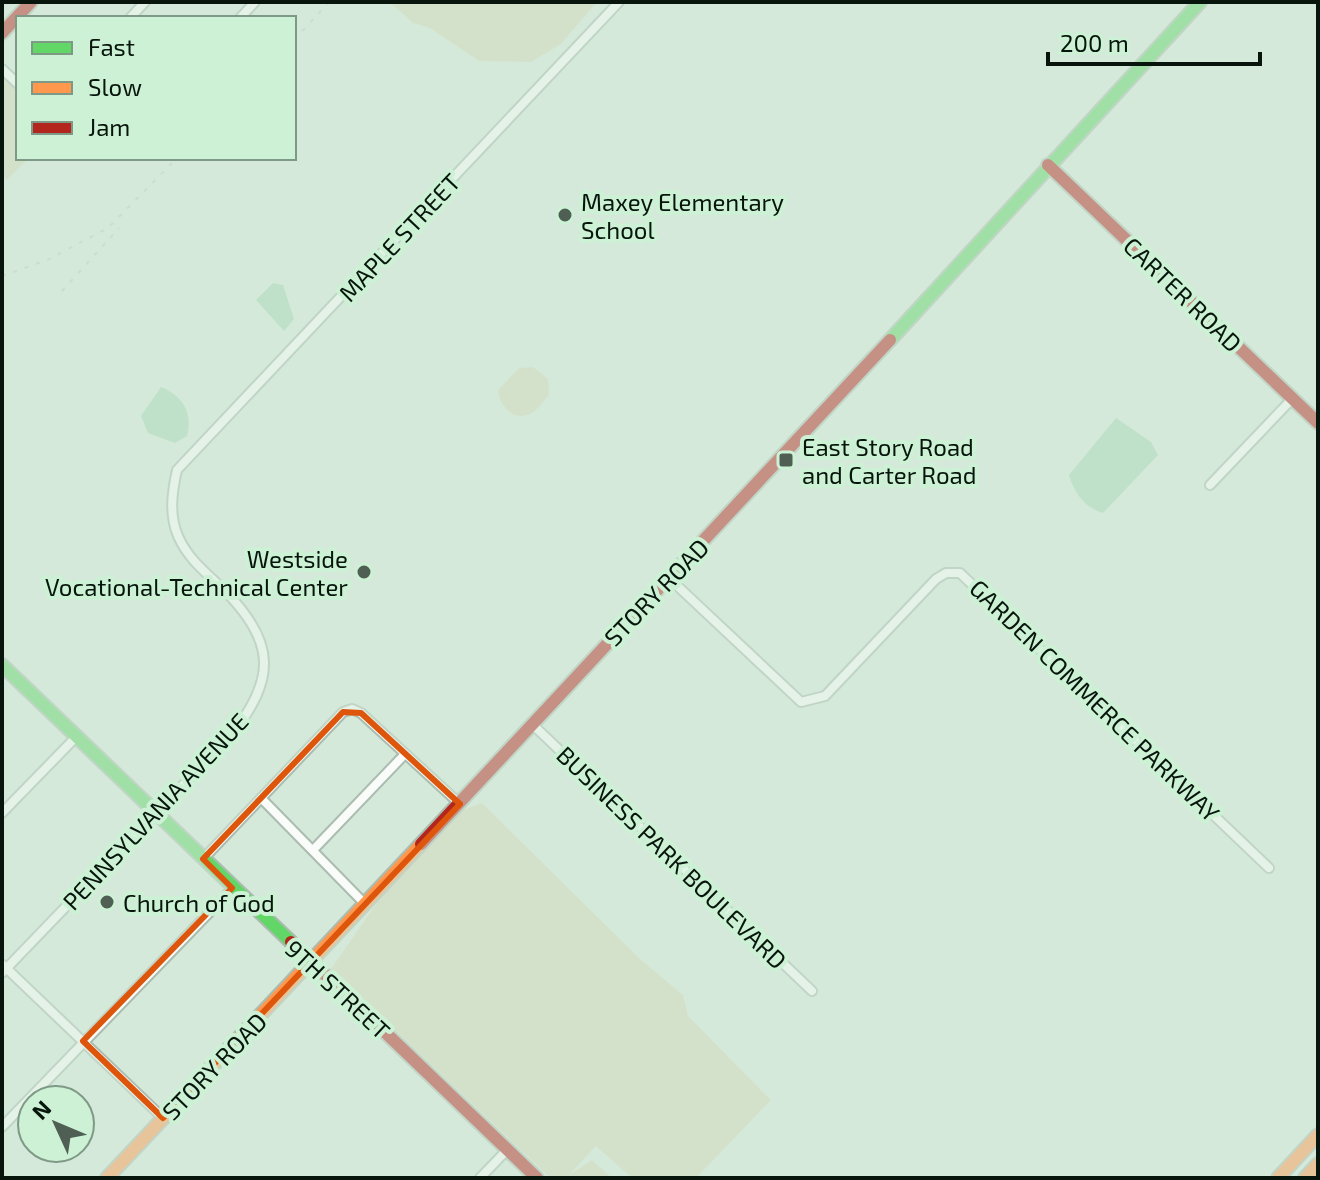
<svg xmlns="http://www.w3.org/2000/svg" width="1320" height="1180" font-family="'Exo 2',sans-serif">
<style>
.green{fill:#d6d8b9}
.water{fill:#a9d7b5}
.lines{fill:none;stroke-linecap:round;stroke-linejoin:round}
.street-casing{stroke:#abbcb0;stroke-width:12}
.fast-casing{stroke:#abbcb0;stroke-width:16}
.slow-casing{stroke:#abbcb0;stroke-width:16}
.jam-casing{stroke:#abbcb0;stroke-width:16}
.street{stroke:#f9fcf9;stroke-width:8}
.fast{stroke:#63d668;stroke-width:12}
.slow{stroke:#ff974d;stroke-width:12}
.jam{stroke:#b3261e;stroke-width:12}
.rail{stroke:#c6ccc8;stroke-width:2;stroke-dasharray:4 8;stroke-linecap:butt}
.marked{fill:none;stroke:#dd560c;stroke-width:6;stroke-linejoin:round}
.poi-dot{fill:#4f5f54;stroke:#ccf1d5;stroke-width:3}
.labels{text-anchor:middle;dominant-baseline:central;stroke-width:8;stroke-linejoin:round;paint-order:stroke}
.poi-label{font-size:24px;fill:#08150c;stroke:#ccf1d5;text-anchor:start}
.street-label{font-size:24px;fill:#08150c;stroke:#ccf1d5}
</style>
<rect width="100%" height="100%" fill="#d4e9d9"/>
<g class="green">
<path d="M390 2H597L561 44 531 62 479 61 430 28 413 23Z"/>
<path d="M2 77 18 92V158H29L7 180 2 175Z"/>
<path d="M533 367 548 379 549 395C544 400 537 411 530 414 513 422 499 405 498 390L519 368Z"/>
<path d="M482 803 639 958 683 995 688 1016 771 1100 696 1178H632L596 1146 569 1175 592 1160 612 1178H550L331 969 376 904 452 814Z"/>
</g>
<g class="water">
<path d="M273 283 283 285 294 319 284 331 256 300Z"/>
<path d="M161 387C183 396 193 413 187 436L175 443 148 433 141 416Z"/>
<path d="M1116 418 1151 442 1158 455 1103 513C1085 508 1074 493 1069 475Z"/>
</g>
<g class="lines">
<defs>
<g id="street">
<path d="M130 18 145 2"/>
<path d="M240 18 255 2"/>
<path d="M2 69 18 84"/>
<path d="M1210 485 1292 399"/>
<path d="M670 579 801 702 825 696 936 579 946 573H960L1269 868"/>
<path d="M532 724 812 991"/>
<path d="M261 798 365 904"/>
<path d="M2 813 77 736"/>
<path d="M313 850 405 754"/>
<path d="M203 859 343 712 352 709 361 713 460 804"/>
<path d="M3 965 163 1118"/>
<path d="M2 973 233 733C275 679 276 643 226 592 208 574 189 561 178 536 169 515 172 492 177 470L619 2"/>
<path d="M2 1127 232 889"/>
<path d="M480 1178 507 1150"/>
</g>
<g id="fast">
<path d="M890 340 1200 2"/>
<path d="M2 665 291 942"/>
</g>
<g id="slow">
<path d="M107 1178 421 844"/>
<path d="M1278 1178 1318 1135"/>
<path d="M1305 1178 1318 1164"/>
</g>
<g id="jam">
<path d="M2 33 31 2"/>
<path d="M1048 165 1318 423"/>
<path d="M421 844 890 340"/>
<path d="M291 942 537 1178"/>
</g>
</defs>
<use href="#street" class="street-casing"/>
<use href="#fast" class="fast-casing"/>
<use href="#slow" class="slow-casing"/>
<use href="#jam" class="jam-casing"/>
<use href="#street" class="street"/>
<use href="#fast" class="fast"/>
<use href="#slow" class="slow"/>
<use href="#jam" class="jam"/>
<g class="rail">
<path d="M294 40 329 2"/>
<path d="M2 276 47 260 108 228 177 158"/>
<path d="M62 291 119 228"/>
</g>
</g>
<path d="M0 0H1320V1180H0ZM343 712 361 713 460 804 163 1118 83 1041 232 888 203 859Z" fill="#d4e9d9" fill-opacity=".55" fill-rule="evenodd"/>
<path class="marked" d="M343 712 361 713 460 804 163 1118 83 1041 232 888 203 859Z"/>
<g class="poi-dot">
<circle cx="565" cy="215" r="8"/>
<rect x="778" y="452" width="16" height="16" rx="4"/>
<circle cx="364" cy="572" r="8"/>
<circle cx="107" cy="902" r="8"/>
</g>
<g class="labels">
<g class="poi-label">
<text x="581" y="201">Maxey Elementary<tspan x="581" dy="28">School</tspan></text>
<text x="802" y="446">East Story Road<tspan x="802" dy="28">and Carter Road</tspan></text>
<text x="348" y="558" text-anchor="end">Westside<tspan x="348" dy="28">Vocational-Technical Center</tspan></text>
<text x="123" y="902">Church of God</text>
</g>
<g class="street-label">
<text transform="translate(399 237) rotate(-47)">MAPLE STREET</text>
<text transform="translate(1183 294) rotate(44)">CARTER ROAD</text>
<text transform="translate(656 592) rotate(-46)">STORY ROAD</text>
<text transform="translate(1095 700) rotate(44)">GARDEN COMMERCE PARKWAY</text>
<text transform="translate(155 811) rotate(-47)">PENNSYLVANIA AVENUE</text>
<text transform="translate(672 857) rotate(44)">BUSINESS PARK BOULEVARD</text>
<text transform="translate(338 989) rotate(43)">9TH STREET</text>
<text transform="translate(214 1066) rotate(-46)">STORY ROAD</text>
</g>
</g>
<rect width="1320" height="1180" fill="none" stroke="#08150c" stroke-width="8"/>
<rect x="16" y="16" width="280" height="144" fill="#ccf1d5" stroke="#7e9985" stroke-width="2"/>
<rect x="32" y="42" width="40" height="12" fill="#63d668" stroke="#7e9985" stroke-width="2"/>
<text x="88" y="56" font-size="24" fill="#08150c">Fast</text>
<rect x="32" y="82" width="40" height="12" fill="#ff974d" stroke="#7e9985" stroke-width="2"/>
<text x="88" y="96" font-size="24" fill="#08150c">Slow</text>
<rect x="32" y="122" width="40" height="12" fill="#b3261e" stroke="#7e9985" stroke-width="2"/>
<text x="88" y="136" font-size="24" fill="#08150c">Jam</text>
<g transform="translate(56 1124) rotate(314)"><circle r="38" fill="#ccf1d5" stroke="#7e9985" stroke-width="2"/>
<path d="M0-6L14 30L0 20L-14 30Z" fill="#4f5f54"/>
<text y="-12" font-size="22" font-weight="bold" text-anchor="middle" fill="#08150c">N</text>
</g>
<path d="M1048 52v12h212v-12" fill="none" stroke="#08150c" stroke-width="4"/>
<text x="1060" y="52" font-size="24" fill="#08150c" stroke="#ccf1d5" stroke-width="6" paint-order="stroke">200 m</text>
</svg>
